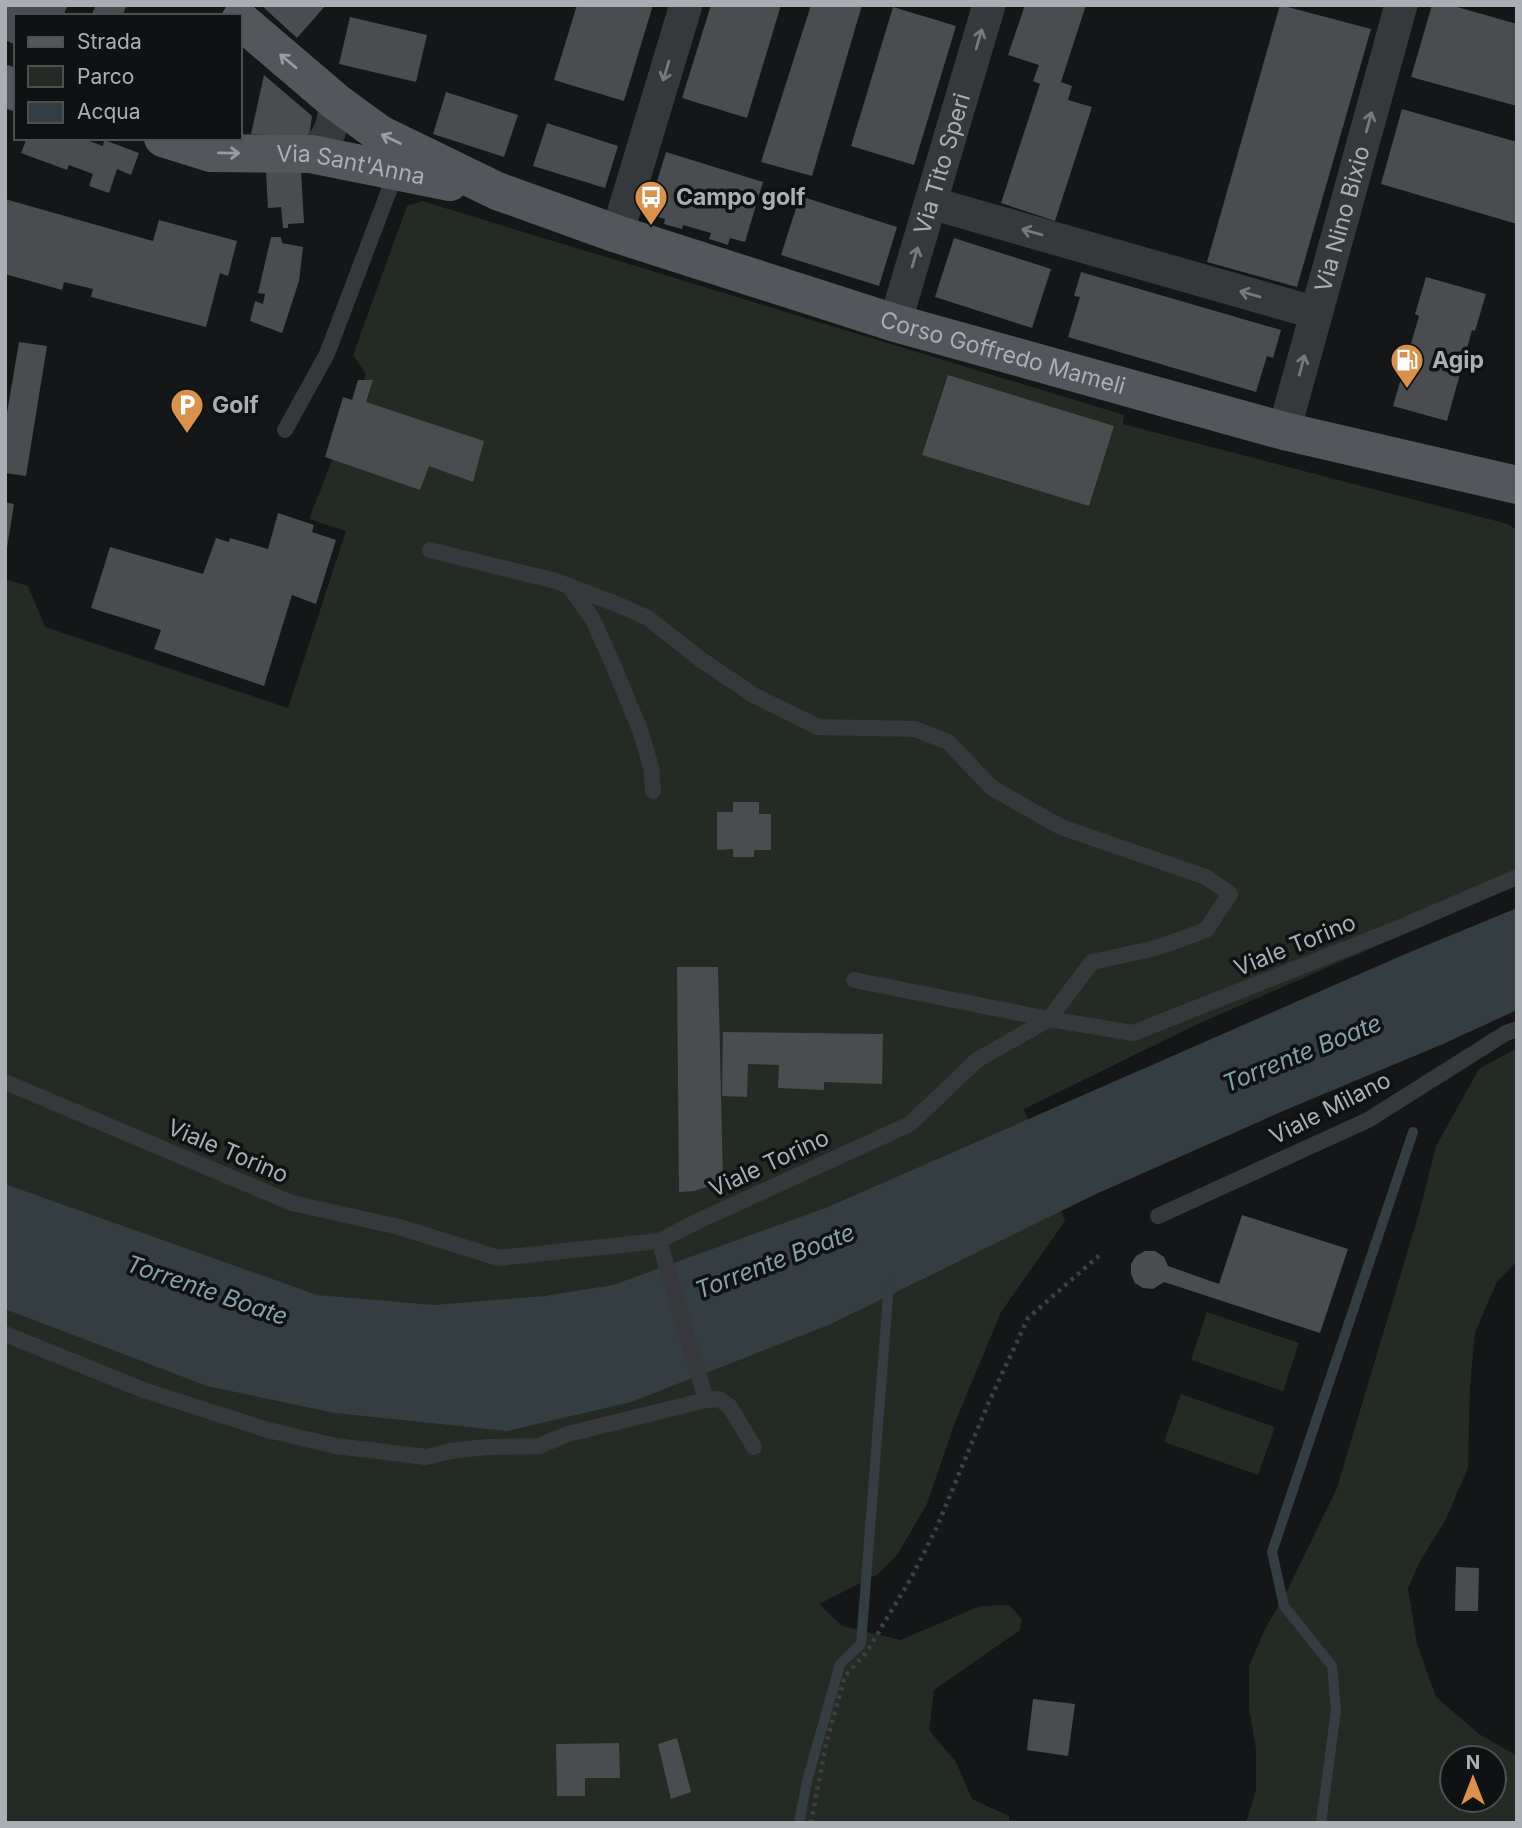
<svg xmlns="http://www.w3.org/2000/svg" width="1522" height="1828" font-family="Inter,sans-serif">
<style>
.green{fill:#242b24;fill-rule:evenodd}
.water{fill:#343e42}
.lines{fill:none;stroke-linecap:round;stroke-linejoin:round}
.stream{stroke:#343e42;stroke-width:10}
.building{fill:#4a4c4f}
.path{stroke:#3d3f42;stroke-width:4.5;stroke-dasharray:3.5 5;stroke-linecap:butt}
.service{stroke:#37383b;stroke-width:16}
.minor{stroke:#37383b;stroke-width:33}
.primary{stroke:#53565a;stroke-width:38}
.oneway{stroke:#76797e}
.oneway2{stroke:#989da3}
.labels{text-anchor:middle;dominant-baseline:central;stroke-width:7;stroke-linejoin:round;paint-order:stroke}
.street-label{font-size:23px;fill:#a9afb5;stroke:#101112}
.poi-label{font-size:23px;font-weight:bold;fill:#a9afb5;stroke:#101112;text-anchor:start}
.water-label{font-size:24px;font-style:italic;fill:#84a0ac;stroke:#101112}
</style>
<rect width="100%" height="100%" fill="#151617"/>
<g class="green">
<path d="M422 201 1124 415 1123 424 1508 524 1517 530V885L1200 1023 1024 1109 1065 1221 1001 1312 954 1425 927 1504 897 1555 878 1574 819 1604 842 1626 901 1640 980 1606 1009 1605 1022 1619 1020 1630 934 1690 929 1730 956 1762 972 1799 1009 1816V1823H5V579L28 586 45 627 288 708 346 531 309 519 366 374 353 355 407 206Z"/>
<path d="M1517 1048V1261L1497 1282 1475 1332 1470 1388 1468 1468 1446 1519 1419 1563 1408 1588 1417 1644 1436 1697 1479 1734 1517 1756V1823H1246L1256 1790V1749L1249 1708V1666L1265 1629 1286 1593 1337 1488 1421 1206 1436 1146 1479 1069ZM1452 1758H1494V1800H1452Z"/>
<path d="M1207 1312 1299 1343 1283 1391 1191 1360Z"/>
<path d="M1181 1394 1275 1427 1258 1475 1164 1442Z"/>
</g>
<path class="water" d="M1517 908V1010L1443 1044 1283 1111 1096 1194 831 1324 631 1402 507 1431 335 1413 207 1386 5 1309V1184L317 1295 434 1305 545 1296 613 1285 828 1207 1403 955Z"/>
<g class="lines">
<g class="stream">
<path d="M799 1823 807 1781 840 1664 861 1644 889 1284"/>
<path d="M1321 1823 1336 1710 1332 1666 1284 1606 1272 1552 1413 1132"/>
</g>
</g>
<g class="building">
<path d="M5 5H68L63 16H16V45L5 40Z"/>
<path d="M96 5H127L122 16H91Z"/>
<path d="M261 5H326L297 38Z"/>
<path d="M577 5H653L624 101 554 80Z"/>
<path d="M711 5H781L747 118 682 98Z"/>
<path d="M811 5H862L812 176 761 162Z"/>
<path d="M1025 5H1086L1061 82 1072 86 1068 100 1092 107 1055 221 1001 203 1040 84 1033 81 1039 65 1008 55Z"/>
<path d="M1280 5 1371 29 1297 287 1207 262Z"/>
<path d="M1432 5H1450L1517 24V106L1411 77Z"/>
<path d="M893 7 956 26 914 165 851 146Z"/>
<path d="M350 17 427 35 416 82 339 64Z"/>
<path d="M264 75 312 116 309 137 251 134Z"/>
<path d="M446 92 518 115 504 157 433 134Z"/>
<path d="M1402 109 1517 142V224L1381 184Z"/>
<path d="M547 123 618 146 605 188 533 166Z"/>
<path d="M27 138H81L103 146 104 140 139 153 131 175 117 169 109 193 89 186 93 174 69 165 67 170 21 153Z"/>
<path d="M666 152 763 182 745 242 730 238 728 245 709 239 711 233 683 225 682 229 664 224 665 219 647 214Z"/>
<path d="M301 169 304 223 288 224V228H283L281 207 268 208 266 171Z"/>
<path d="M800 196 897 227 879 286 781 255Z"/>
<path d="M5 199 153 241 159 220 237 241 228 276 220 273 206 327 91 297 93 289 64 282 62 290 5 274Z"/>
<path d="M271 237H281L282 243 303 247 299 281 282 333 250 321 255 301 263 304 265 294 258 293Z"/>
<path d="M954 238 1051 269 1032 328 935 297Z"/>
<path d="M1081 272 1281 330 1273 358 1267 356 1256 392 1068 337 1080 297 1074 296Z"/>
<path d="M1426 277 1486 294 1475 331 1472 330 1447 421 1393 406 1419 316 1415 314Z"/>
<path d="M19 342 47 346 26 476 5 473V425Z"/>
<path d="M948 375 1114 426 1089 506 922 455Z"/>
<path d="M358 380H373L366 402 484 441 473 482 429 466 420 490 325 457 343 397 352 400Z"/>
<path d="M5 502 14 504 7 548H5Z"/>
<path d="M278 513 314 525 312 532 336 540 316 604 292 595 264 686 154 649 161 630 91 608 110 547 203 574 216 538 229 542 230 538 268 549Z"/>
<path d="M733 802H759V814H771V850H754V857H733V849L717 850V812H733Z"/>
<path d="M677 967H718L723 1182 694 1191 679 1192Z"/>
<path d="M723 1032 883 1034 882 1084 824 1082V1090L778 1088 779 1065 748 1064 747 1097 722 1096Z"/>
<path d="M1242 1215 1348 1249 1320 1333 1164 1282 1153 1289 1143 1288 1135 1283 1131 1274V1264L1136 1256 1145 1251H1155L1164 1257 1168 1266 1219 1284Z"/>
<path d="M1456 1567 1479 1568 1478 1611H1455Z"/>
<path d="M1033 1699 1075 1704 1068 1756 1027 1750Z"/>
<path d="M677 1738 691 1792 671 1799 658 1744Z"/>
<path d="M619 1743 620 1778H585V1796H557L556 1744Z"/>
</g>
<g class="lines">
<path class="path" d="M811 1823 826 1744 845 1676 866 1653 910 1580 936 1529 988 1404 1028 1318 1103 1252"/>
<g class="service">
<path d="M285 430 327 354 396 172"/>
<path d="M430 550 556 581 619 605 648 618 700 659 755 696 818 727 915 729 948 742 992 788 1061 827 1206 877 1230 894 1206 930 1156 948 1092 962 1049 1019 854 980"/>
<path d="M569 586 593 620 614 667 640 730 651 767 653 791"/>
<path d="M5 1082 292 1203 399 1227 499 1258 659 1241 696 1222 910 1124 977 1060 1049 1019 1133 1033 1396 929 1517 877"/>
<path d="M1158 1216 1368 1120 1506 1033 1517 1029"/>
<path d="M659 1241 706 1400"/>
<path d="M5 1334 146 1391 268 1430 336 1446 426 1457 451 1451 487 1447 539 1446 568 1434 706 1400 719 1399 730 1407 754 1447"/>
</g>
<g class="minor">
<path d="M311 154C330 139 333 126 336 102"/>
<path d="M931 203 1316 313"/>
<path d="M617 234 686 5"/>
<path id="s1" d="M895 323 989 5"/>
<path id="s2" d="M1284 431 1401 5"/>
</g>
<g class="primary">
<path id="s3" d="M240 20 336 102 380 134 497 191 617 234 895 323 1284 431 1517 485"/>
<path d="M5 84 16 92"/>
<path id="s4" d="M163 138 211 153 311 154 450 182"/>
</g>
</g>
<defs><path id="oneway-shaft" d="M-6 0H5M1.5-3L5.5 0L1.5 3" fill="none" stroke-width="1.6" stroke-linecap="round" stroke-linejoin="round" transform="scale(1.75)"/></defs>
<g class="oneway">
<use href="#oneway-shaft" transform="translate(979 39) rotate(-74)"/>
<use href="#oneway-shaft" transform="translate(666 71) rotate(107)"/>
<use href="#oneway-shaft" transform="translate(1369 122) rotate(-75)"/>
<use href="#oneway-shaft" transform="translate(1032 232) rotate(-164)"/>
<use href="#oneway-shaft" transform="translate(915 257) rotate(-74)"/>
<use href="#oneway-shaft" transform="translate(1250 294) rotate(-164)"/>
<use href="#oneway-shaft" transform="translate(1302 365) rotate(-75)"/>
</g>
<g class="oneway2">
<use href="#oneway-shaft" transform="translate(288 61) rotate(-140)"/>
<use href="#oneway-shaft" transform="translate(391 139) rotate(-154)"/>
<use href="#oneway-shaft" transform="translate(229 153) rotate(1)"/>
</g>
<defs>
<symbol id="bus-pin" viewBox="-11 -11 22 30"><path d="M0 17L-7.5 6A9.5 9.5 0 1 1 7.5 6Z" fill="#da914a" stroke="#101112"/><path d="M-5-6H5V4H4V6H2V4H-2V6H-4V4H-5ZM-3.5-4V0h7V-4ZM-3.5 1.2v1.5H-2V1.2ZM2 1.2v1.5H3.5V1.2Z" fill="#fff"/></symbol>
<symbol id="fuel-pin" viewBox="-11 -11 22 30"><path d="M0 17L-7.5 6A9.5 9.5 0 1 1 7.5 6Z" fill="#da914a" stroke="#101112"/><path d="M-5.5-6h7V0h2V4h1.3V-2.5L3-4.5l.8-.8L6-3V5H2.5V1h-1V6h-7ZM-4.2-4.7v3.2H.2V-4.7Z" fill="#fff"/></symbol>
<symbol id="parking-pin" viewBox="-11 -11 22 30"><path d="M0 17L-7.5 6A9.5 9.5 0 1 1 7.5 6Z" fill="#da914a" stroke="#101112"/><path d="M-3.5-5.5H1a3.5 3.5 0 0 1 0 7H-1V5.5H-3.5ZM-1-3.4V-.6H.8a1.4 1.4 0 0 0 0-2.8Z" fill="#fff"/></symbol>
</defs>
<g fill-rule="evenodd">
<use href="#bus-pin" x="632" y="178" width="38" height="52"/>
<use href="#fuel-pin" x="1388" y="341" width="38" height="52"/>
<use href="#parking-pin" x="168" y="386" width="38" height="52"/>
</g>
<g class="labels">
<g class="street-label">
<text stroke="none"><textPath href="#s1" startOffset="166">Via Tito Speri</textPath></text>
<text stroke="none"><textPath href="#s4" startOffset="191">Via Sant'Anna</textPath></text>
<text stroke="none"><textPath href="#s2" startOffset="220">Via Nino Bixio</textPath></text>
<text stroke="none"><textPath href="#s3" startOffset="842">Corso Goffredo Mameli</textPath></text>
<text transform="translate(1295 945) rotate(-22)">Viale Torino</text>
<text transform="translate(1330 1108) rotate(-27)">Viale Milano</text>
<text transform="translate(228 1151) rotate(23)">Viale Torino</text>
<text transform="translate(769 1163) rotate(-25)">Viale Torino</text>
</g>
<g class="poi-label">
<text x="676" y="197">Campo golf</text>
<text x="1432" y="360">Agip</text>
<text x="212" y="405">Golf</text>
</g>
<g class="water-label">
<text transform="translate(1302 1053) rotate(-22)">Torrente Boate</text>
<text transform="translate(775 1261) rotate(-21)">Torrente Boate</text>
<text transform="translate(207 1290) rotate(19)">Torrente Boate</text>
</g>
</g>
<rect width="1522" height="1828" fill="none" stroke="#a9afb5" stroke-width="14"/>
<rect x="14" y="14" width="228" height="126" fill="#101112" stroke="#4d5053" stroke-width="2"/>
<rect x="28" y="37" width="35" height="10" fill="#53565a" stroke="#4d5053" stroke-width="2"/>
<text x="77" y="49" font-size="21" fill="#a9afb5">Strada</text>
<rect x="28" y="66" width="35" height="21" fill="#242b24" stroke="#4d5053" stroke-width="2"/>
<text x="77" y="84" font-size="21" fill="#a9afb5">Parco</text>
<rect x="28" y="102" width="35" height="21" fill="#343e42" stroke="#4d5053" stroke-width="2"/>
<text x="77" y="119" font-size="21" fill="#a9afb5">Acqua</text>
<g transform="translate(1473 1779)"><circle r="33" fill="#101112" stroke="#4d5053" stroke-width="2"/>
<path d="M0-5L12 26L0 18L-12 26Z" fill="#da914a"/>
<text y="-10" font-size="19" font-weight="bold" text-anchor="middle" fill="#a9afb5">N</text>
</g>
</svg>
